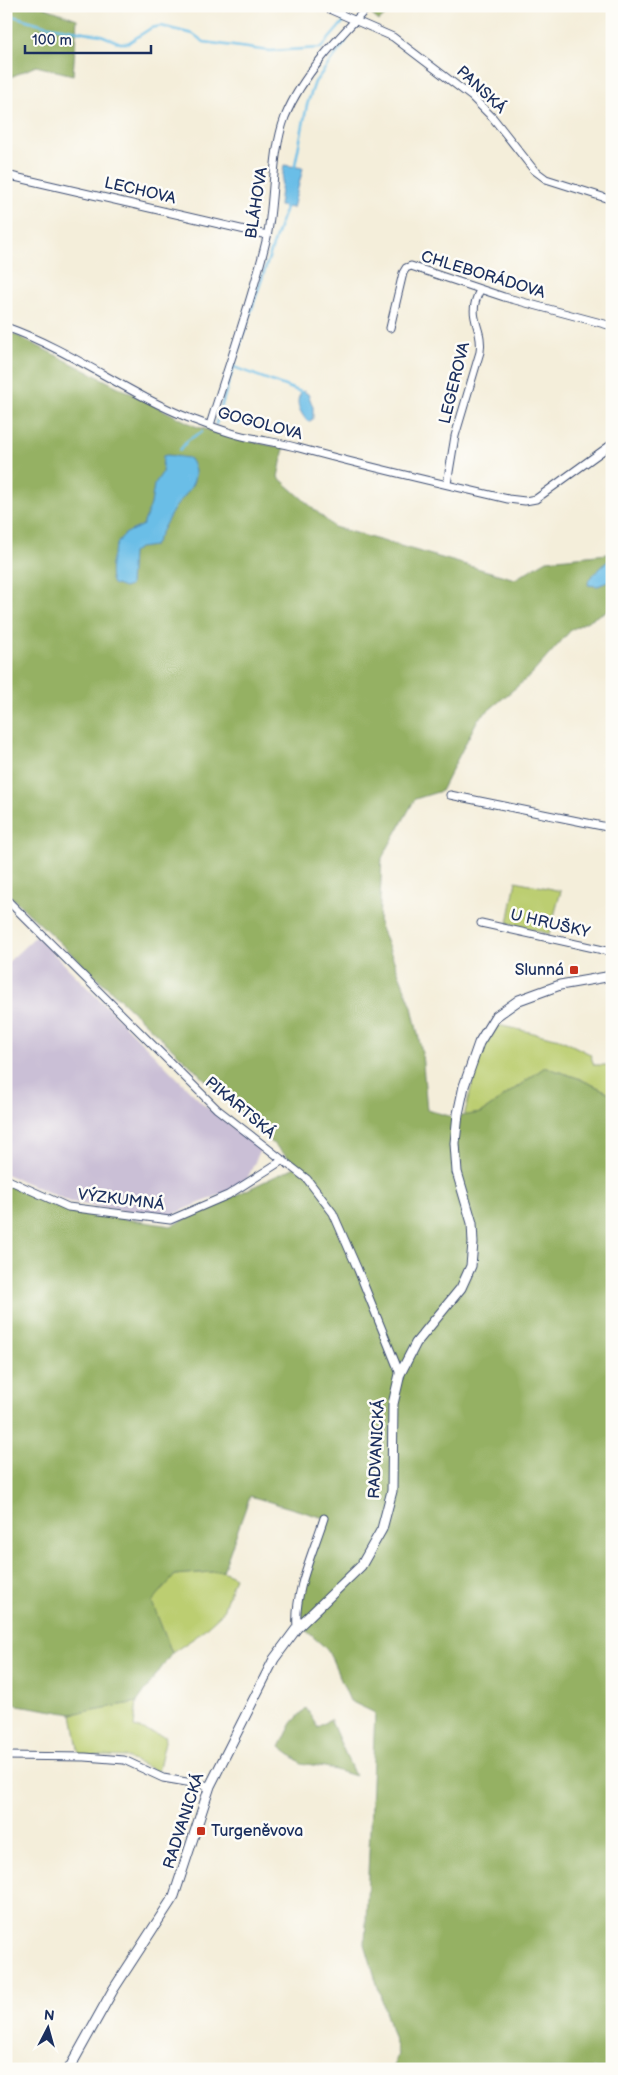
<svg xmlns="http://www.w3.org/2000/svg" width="618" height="2075" font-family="'Balsamiq Sans',sans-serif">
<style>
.industrial{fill:#cabfd6}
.green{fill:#bcce71;stroke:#6c7e68}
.forest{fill:#95b163;stroke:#587060}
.water{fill:#6abee7;stroke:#4276a2}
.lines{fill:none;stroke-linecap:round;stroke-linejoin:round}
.stream{stroke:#6abee7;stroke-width:2.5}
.minor-casing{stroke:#3c4c71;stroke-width:9}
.tertiary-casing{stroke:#3c4c71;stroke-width:11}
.minor{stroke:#fff;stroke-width:7}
.tertiary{stroke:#fff;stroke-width:9}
.poi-dot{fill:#c8321e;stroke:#fdfcf7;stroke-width:2}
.labels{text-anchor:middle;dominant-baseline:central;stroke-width:5;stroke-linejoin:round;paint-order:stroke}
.street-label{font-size:16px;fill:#1b2f5e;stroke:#fdfcf7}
.poi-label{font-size:16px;fill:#1b2f5e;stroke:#fdfcf7;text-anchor:end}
</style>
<rect width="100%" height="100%" fill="#fdfcf7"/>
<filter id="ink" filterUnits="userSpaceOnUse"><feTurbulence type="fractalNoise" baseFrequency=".02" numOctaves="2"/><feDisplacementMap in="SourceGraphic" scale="10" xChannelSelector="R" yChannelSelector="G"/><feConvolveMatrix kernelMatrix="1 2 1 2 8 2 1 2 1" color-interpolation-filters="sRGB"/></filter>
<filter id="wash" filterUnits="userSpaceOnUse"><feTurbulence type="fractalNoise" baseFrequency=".0096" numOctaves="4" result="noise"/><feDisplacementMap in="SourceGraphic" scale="20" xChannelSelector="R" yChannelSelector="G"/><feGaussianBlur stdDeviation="1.12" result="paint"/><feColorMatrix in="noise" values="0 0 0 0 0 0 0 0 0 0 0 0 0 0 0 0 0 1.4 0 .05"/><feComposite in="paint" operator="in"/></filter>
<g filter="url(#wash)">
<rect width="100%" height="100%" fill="#f4eeda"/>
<path class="industrial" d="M36 936 204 1105 261 1149 247 1179 241 1186 171 1215 153 1217 71 1202 6 1174V964Z"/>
<g class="green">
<path d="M516 881 561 891 549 934 508 923Z"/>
<path d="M498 1025 560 1039 590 1054 594 1065H612V1094L578 1078 545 1067 481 1113 464 1116 480 1053Z"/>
<path d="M223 1571 235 1577 222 1613 197 1636 172 1653 151 1602 175 1575Z"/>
<path d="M137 1702 134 1727 166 1737 158 1772 125 1757 79 1755 72 1714Z"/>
</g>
<g class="forest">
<path d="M6 6H40L77 19 73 75 36 66 6 79Z"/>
<path d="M376 6H395L379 21 370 13Z"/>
<path d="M6 330 195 426 242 440 284 448 278 477 334 527 515 579 547 560 607 554 612 556V608L571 630 531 675 478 719 441 791 415 799 382 858 379 923 412 1007 422 1053 427 1110 453 1117 481 1113 545 1067 578 1078 612 1094V2069H392L398 2054 365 1944 375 1713 350 1701 328 1650 294 1620 324 1518 250 1496 223 1571 175 1575 152 1602 172 1653 137 1702 72 1714 6 1703V1184L65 1210 171 1226 297 1166 6 892Z"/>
<path d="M306 1708 318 1727 330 1719 355 1776 325 1767 301 1763 280 1747 292 1723Z"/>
</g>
<g class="water">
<path d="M284 165 303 168 293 208 279 206Z"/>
<path d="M303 391 308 394 313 407V419L308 422C300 413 293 400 303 391Z"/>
<path d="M167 455 189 458C207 481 180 497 171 514 165 524 160 535 154 546L139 548 132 553 130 586 124 588 113 584C106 573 114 542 125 534 131 530 137 529 143 525L151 504 154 485 162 473 163 456Z"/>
<path d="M612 557V580L598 586 588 585 589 579Z"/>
</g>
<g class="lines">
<g class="stream">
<path d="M352 13 359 6"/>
<path d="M375 13 382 6"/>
<path d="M6 14 44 25 101 35 120 43H128L151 28 161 26 193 34 204 42 270 51 321 48 345 20"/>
<path d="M294 170 307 105 315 82 346 41"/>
<path d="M234 367 301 392"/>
<path d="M216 424 244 332 287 204"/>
<path d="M180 450 188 440 202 432"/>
</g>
</g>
</g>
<g filter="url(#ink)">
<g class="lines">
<defs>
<g id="minor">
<path d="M322 6 393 37 472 97 493 118 534 170 546 179 612 200"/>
<path d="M6 175 267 235"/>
<path d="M6 327C71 350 126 393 189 418 208 425 227 433 247 437 264 441 281 443 299 448 368 467 438 483 508 499L525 501 536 499 612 444"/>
<path d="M390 328 403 273 406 268 411 266 504 297 612 326"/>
<path d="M210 425C229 363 252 301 267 237 275 198 271 155 285 117 302 75 338 38 369 6"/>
<path d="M447 484 455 436 480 352C484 326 465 319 480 290"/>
<path d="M450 795 612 828"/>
<path d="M6 899 217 1109 307 1179 333 1213 358 1270 400 1374"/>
<path d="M481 923 612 952"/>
<path d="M6 1179 68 1207 170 1220 228 1195 283 1160"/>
<path d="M297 1628C294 1591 313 1553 324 1518"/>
<path d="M6 1756 85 1757 124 1760 163 1778 210 1786"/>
</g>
<path id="tertiary" d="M69 2069 113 1990 174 1896 210 1786 274 1659 297 1628 361 1566 382 1529 392 1491 393 1404 400 1374 416 1343 461 1288 471 1266 473 1243 472 1223 457 1172 455 1143 458 1114 464 1086 479 1043 495 1017 519 1000 560 985 612 976"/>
</defs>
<use href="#minor" class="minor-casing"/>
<use href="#tertiary" class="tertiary-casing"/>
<use href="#minor" class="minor"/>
<use href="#tertiary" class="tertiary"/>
</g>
</g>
<g class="poi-dot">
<rect x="569" y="965" width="10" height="10" rx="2.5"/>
<rect x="196" y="1826" width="10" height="10" rx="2.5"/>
</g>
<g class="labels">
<g class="street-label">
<text transform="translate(481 90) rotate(43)">PANSKÁ</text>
<text transform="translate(140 191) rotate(13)">LECHOVA</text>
<text transform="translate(257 203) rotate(-81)">BLÁHOVA</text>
<text transform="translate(483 275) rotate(17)">CHLEBORÁDOVA</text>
<text transform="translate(455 383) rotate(-76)">LEGEROVA</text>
<text transform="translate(260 424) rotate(15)">GOGOLOVA</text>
<text transform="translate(550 924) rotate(13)">U HRUŠKY</text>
<text transform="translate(240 1108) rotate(40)">PIKARTSKÁ</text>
<text transform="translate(121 1200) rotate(7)">VÝZKUMNÁ</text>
<text transform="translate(377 1449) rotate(-87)">RADVANICKÁ</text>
<text transform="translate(184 1821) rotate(-72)">RADVANICKÁ</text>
</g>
<g class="poi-label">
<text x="564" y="970">Slunná</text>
<text x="211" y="1831" text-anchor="start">Turgeněvova</text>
</g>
</g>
<rect width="618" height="2075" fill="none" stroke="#fdfcf7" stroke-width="25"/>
<g transform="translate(48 2028) rotate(6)" stroke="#fdfcf7" stroke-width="4" paint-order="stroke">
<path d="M0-4L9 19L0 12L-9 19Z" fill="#1b2f5e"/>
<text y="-8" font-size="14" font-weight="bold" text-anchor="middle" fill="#1b2f5e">N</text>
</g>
<path d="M25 45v8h126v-8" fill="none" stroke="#1b2f5e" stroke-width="2.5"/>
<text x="32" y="45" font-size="15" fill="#1b2f5e" stroke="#fdfcf7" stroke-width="4" paint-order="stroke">100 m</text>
</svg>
